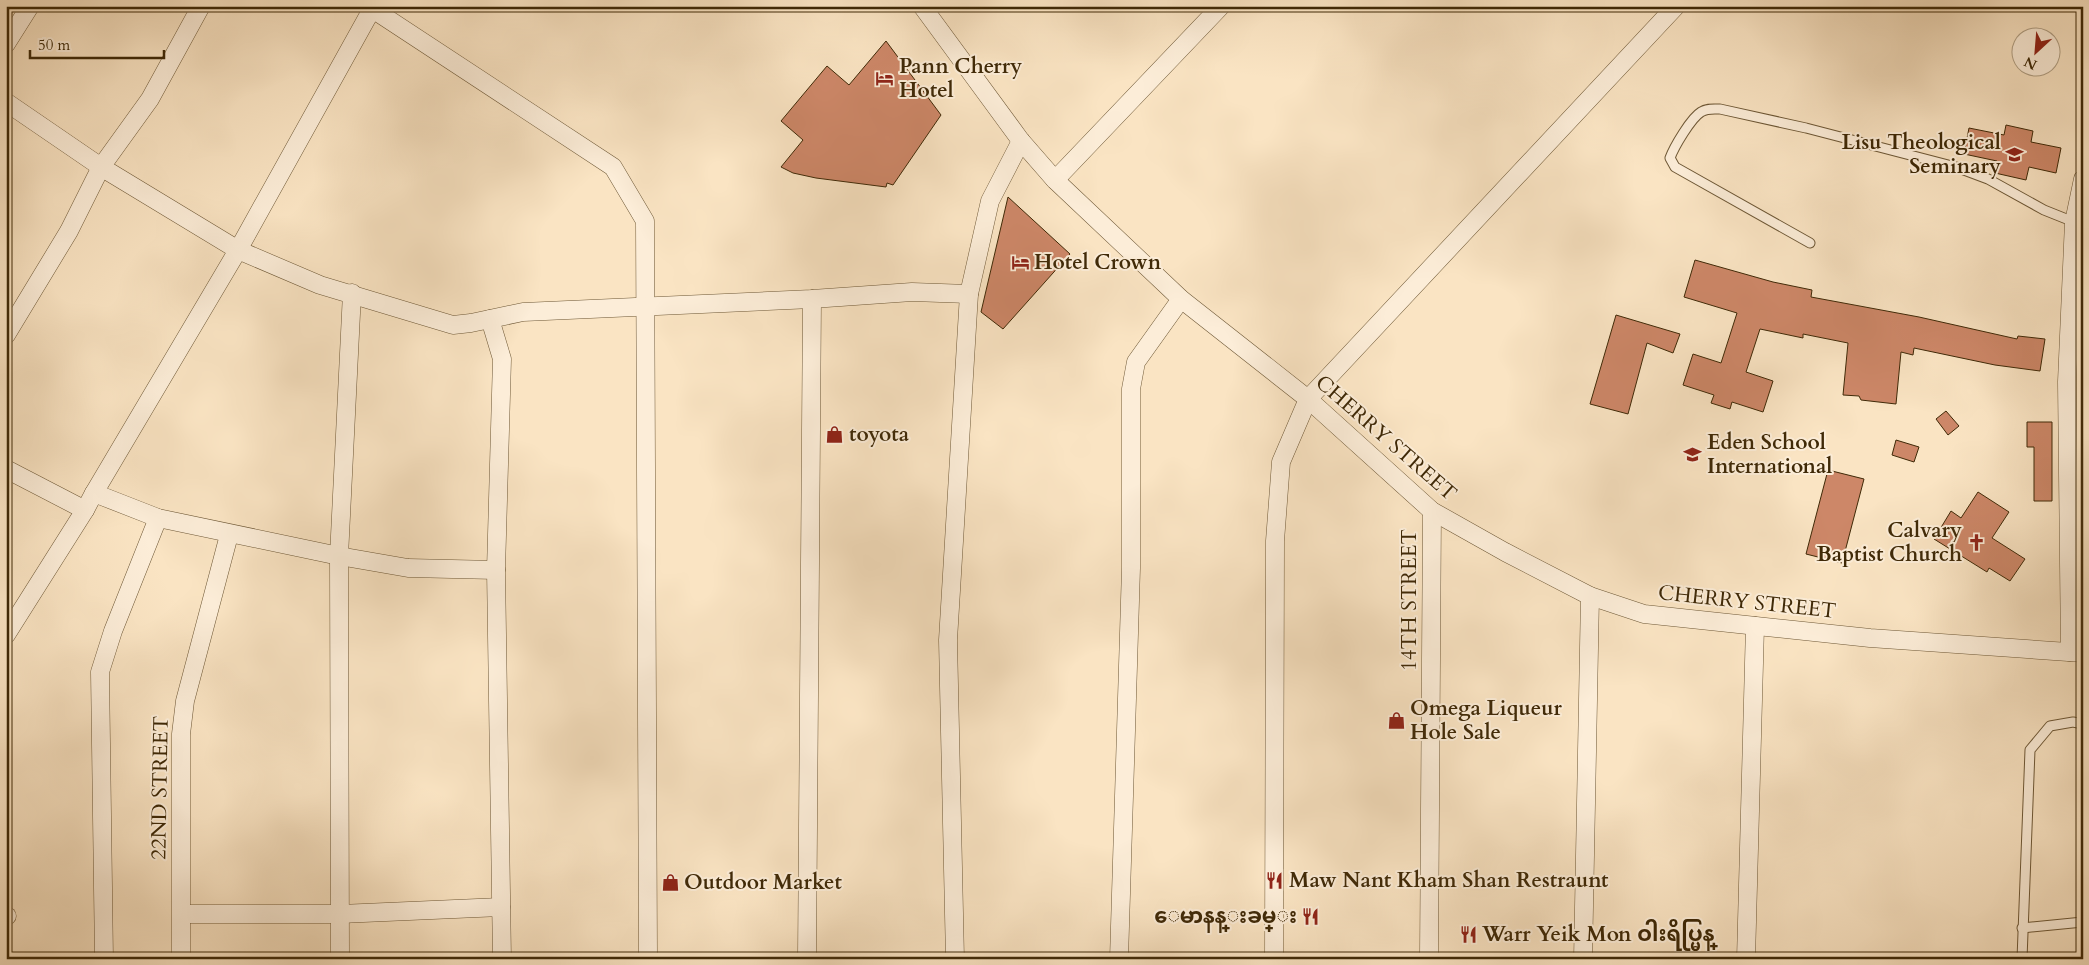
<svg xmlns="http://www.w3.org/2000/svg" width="2089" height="965" font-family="Cardo,'Noto Sans Myanmar',serif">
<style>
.building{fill:#cd8768;stroke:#3f2907}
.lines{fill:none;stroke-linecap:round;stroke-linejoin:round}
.service-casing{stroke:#6e5836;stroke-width:11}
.minor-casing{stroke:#6e5836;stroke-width:19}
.service{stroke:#fcedd8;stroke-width:9}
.minor{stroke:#fcedd8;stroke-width:18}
.labels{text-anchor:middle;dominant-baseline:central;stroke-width:4;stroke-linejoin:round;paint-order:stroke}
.poi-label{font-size:21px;font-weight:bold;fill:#3f2907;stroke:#fcedd8;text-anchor:start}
.street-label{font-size:21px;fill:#3f2907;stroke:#fcedd8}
</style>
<rect width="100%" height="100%" fill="#fae4c3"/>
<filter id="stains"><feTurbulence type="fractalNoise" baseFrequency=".004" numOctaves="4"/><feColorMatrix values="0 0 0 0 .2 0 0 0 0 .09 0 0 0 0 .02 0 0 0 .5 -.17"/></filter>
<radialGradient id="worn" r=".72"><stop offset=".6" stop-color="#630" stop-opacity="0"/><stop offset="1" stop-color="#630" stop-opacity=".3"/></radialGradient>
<g class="building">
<path d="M886 41 941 115 893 185 887 183 886 187 816 178 793 173 781 167 803 140 781 121 827 66 849 85Z"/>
<path d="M2006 125 2033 131 2031 142 2061 148 2056 173 2029 167 2026 180 1995 173 1997 161 1964 154 1969 128 2004 135Z"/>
<path d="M1008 197 1070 254 1003 329 981 312Z"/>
<path d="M1695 260 1773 282 1812 290 1811 297 1919 317 2017 339 2018 336 2045 339 2040 371 1995 365 1914 348 1913 355 1901 352 1896 404 1861 400 1859 396 1843 395 1848 343 1803 334V338L1760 329 1746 372 1773 381 1763 412 1732 402 1730 409 1711 403 1714 395 1683 385 1693 354 1721 363 1737 313 1684 297Z"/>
<path d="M1616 315 1680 334 1673 353 1647 343 1628 414 1590 404Z"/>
<path d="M1946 411 1959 426 1948 435 1936 419Z"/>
<path d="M2027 422H2052V501H2034V447H2027Z"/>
<path d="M1896 440 1919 447 1914 462 1892 455Z"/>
<path d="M1828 470 1864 479 1842 563 1806 554Z"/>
<path d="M1978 492 2009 512 1992 538 2025 559 2010 581 1989 568 1987 572 1934 539 1951 511 1961 518Z"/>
</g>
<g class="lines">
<defs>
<g id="service">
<path d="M1810 243 1675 167 1670 158C1674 147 1691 118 1701 112 1707 108 1713 109 1720 109L1806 128 1956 167 1988 179 2044 210 2074 222"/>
<path d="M2022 928 2083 922"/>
<path d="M2022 959 2030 750 2050 726 2073 722 2083 724"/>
</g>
<g id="minor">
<path d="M368 6 613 167 645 221 648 959"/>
<path d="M922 6 1021 141 1055 180 1181 299 1308 399 1432 511 1505 552 1590 596 1644 614 1870 638 2083 653"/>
<path d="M6 44 30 6"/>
<path d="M6 102 101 167 238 250 320 285 453 325 471 323 523 312 812 299 912 292 969 294 990 201 1021 141"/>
<path d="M1055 180 1221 6"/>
<path d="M490 319 502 359 496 570 502 959"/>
<path d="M6 335 69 231 101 167 150 99 201 6"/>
<path d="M6 469 85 510 94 493 158 518 339 556 408 568 496 570"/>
<path d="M94 493 238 250 372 9"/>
<path d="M6 635 85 510"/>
<path d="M2070 652 2067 382 2074 222 2083 179"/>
<path d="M182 914H340L501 907"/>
<path d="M6 916H7"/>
<path d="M104 959 100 672 113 631 158 518"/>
<path d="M181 959V734L185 701 229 535"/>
<path d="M340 959 339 556 352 293"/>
<path d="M807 959 812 299"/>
<path d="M955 959 948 640 969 294"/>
<path d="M1119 959 1131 568V389L1136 362 1181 299"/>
<path d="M1274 959 1275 541 1281 462 1308 399 1676 6"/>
<path d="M1429 959 1432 511"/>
<path d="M1583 959 1590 596"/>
<path d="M1746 959 1755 626"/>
</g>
</defs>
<use href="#service" class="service-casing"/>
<use href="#minor" class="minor-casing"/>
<use href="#service" class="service"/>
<use href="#minor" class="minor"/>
</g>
<defs>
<symbol id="hotel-bare" viewBox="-9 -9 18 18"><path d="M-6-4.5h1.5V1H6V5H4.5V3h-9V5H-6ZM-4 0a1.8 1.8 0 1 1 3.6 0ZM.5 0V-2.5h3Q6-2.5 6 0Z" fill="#8f2418" stroke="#fcedd8" stroke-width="2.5" paint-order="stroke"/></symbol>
<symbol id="school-bare" viewBox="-9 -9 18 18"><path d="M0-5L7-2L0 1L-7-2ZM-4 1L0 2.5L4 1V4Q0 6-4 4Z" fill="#8f2418" stroke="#fcedd8" stroke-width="2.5" paint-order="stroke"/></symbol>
<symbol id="shop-bare" viewBox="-9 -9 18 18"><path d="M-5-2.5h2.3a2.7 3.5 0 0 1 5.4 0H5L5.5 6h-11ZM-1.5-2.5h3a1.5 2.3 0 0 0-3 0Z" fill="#8f2418" stroke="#fcedd8" stroke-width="2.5" paint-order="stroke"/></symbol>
<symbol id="church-bare" viewBox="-9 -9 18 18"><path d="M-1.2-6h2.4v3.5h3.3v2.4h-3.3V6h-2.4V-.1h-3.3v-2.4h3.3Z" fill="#8f2418" stroke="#fcedd8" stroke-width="2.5" paint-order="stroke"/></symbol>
<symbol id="restaurant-bare" viewBox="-9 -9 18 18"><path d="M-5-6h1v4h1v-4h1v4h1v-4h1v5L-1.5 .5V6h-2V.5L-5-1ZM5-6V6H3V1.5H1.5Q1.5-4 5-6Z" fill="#8f2418" stroke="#fcedd8" stroke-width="2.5" paint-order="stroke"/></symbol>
</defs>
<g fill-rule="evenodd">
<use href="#hotel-bare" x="872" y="66" width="25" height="25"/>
<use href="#school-bare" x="2002" y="142" width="25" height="25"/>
<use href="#hotel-bare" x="1008" y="250" width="25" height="25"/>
<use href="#shop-bare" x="822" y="422" width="25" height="25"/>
<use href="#school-bare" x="1680" y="442" width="25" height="25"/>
<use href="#church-bare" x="1964" y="530" width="25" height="25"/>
<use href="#shop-bare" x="1384" y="708" width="25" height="25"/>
<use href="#restaurant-bare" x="1262" y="868" width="25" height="25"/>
<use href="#shop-bare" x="658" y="870" width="25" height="25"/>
<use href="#restaurant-bare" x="1298" y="904" width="25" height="25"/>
<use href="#restaurant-bare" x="1456" y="922" width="25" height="25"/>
</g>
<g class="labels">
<g class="poi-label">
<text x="899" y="66">Pann Cherry<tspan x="899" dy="24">Hotel</tspan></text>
<text x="2001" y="142" text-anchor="end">Lisu Theological<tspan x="2001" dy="24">Seminary</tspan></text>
<text x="1034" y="262">Hotel Crown</text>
<text x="849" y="434">toyota</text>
<text x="1707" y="442">Eden School<tspan x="1707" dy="24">International</tspan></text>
<text x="1962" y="530" text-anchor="end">Calvary<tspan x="1962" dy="24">Baptist Church</tspan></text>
<text x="1410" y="708">Omega Liqueur<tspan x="1410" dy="24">Hole Sale</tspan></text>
<text x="1289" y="880">Maw Nant Kham Shan Restraunt</text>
<text x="684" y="882">Outdoor Market</text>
<text x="1297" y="916" text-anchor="end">ေမာနန္းခမ္း</text>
<text x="1482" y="934">Warr Yeik Mon ဝါးရိပ္မြန္</text>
</g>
<g class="street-label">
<text transform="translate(1386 438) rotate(41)">CHERRY STREET</text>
<text transform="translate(1409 600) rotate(-90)">14TH STREET</text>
<text transform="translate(1747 602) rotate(6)">CHERRY STREET</text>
<text transform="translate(160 788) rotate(-89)">22ND STREET</text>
</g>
</g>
<rect width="2089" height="965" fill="none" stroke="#fae4c3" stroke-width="25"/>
<rect x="8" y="8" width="2074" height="950" fill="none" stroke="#3f2907" stroke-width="2.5"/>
<rect x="12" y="12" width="2064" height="940" fill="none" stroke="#3f2907"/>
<g transform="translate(2036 52) rotate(206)"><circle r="24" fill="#fcedd8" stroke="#b09f84"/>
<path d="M0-4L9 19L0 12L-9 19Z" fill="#8f2418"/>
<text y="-8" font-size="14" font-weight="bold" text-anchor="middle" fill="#3f2907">N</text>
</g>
<path d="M30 50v8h134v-8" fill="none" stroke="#3f2907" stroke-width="2.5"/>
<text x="38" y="50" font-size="15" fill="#3f2907" stroke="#fcedd8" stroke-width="4" paint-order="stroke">50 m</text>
<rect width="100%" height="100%" filter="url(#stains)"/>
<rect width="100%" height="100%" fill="url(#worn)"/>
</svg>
